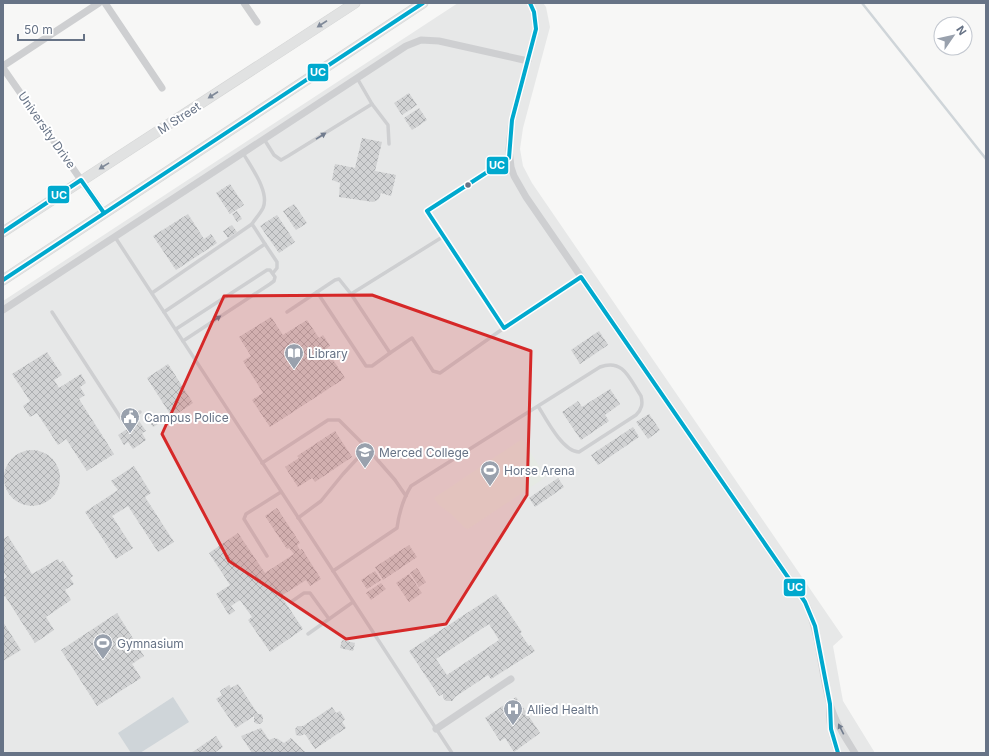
<svg xmlns="http://www.w3.org/2000/svg" width="989" height="756" font-family="Inter,sans-serif">
<style>
.built{fill:#e7e8e8}
.pitch{fill:#e6eae4}
.water{fill:#cfd5d9}
.lines{fill:none;stroke-linecap:round;stroke-linejoin:round}
.stream{stroke:#cfd5d9;stroke-width:2.5}
.building{fill:url(#building-cross-hatch);fill-rule:evenodd}
.secondary-casing{stroke:#d4d5d5;stroke-width:11}
.lane{stroke:#cecfd1;stroke-width:3.5}
.street{stroke:#cecfd1;stroke-width:7}
.secondary{stroke:#e1e2e2;stroke-width:10}
.bus-1-casing{stroke:#fff;stroke-width:7}
.bus-1{stroke:#00a9ce;stroke-width:4}
.oneway{fill:#7f8998}
.oneway2{fill:#717c8e}
.marked{fill:#d62828;fill-opacity:0.2;stroke:#d62828;stroke-width:3;stroke-linejoin:round}
.bus-dot{fill:#677386;stroke:#fff;stroke-width:1.5}
.labels{text-anchor:middle;dominant-baseline:central;stroke-width:4;stroke-linejoin:round;paint-order:stroke}
.street-label{font-size:12px;fill:#677386;stroke:#fff}
.poi-label{font-size:12px;fill:#677386;stroke:#fff;text-anchor:start}
.line-badge{stroke:#fff;stroke-width:1.5}
.badge-label{font-size:11px;text-anchor:middle;font-weight:bold;fill:#fff}
</style>
<defs>
<pattern id="building-cross-hatch" width="8" height="8" patternUnits="userSpaceOnUse"><rect width="8" height="8" fill="#d1d2d3"/><path d="M0 0l8 8M0 8l8-8" fill="none" stroke="#adafb1"/></pattern>
</defs>
<rect width="100%" height="100%" fill="#f7f7f6"/>
<path class="built" d="M458 3H543L546 7 550 27 523 128 520 149 523 166 532 183 843 637 833 646 843 701 875 753H3V301Z"/>
<path class="pitch" d="M522 439 546 477 468 529 465 528 451 514 439 505 434 498Z"/>
<path class="water" d="M173 697 189 722 140 753H131L118 733Z"/>
<g class="lines">
<path class="stream" d="M862 3 986 159"/>
</g>
<g class="building">
<path d="M409 93 417 105 402 115 394 103Z"/>
<path d="M419 108 427 120 412 130 404 118Z"/>
<path d="M362 138 382 142 375 171 396 175 391 196 381 193 379 199 373 202 339 197 340 183 332 180 335 164 355 168Z"/>
<path d="M230 184 244 205 230 214 216 193Z"/>
<path d="M294 204 307 223 296 230 283 211Z"/>
<path d="M237 211 242 219 237 222 232 214Z"/>
<path d="M188 214 204 239 211 234 217 243 176 270 153 236Z"/>
<path d="M277 215 295 242 279 253 260 226Z"/>
<path d="M232 225 237 232 228 238 223 231Z"/>
<path d="M271 317 283 335 307 320 319 338 323 335 330 346 326 349 345 378 270 427 252 400 263 393 243 361 251 356 239 337Z"/>
<path d="M599 331 608 345 580 364 571 350Z"/>
<path d="M47 352 62 375 54 380 59 388 81 374 86 383 80 387 85 395 79 399 114 454 87 471 66 439 58 445 37 413 30 417 23 406 30 401 12 374Z"/>
<path d="M168 364 193 403 172 417 147 378Z"/>
<path d="M610 389 620 404 605 415 609 421 581 440 562 412 578 401 582 407Z"/>
<path d="M151 413 158 424 153 427 146 416Z"/>
<path d="M649 414 660 430 648 439 636 422Z"/>
<path d="M139 421 146 431 142 433 146 440 133 449 128 442 124 445 118 435Z"/>
<path d="M633 427 639 437 598 465 591 455Z"/>
<path d="M335 431 352 457 315 482 312 478 298 487 285 467 299 458 297 456Z"/>
<circle cx="32" cy="478" r="28"/>
<path d="M134 466 151 493 145 497 174 542 158 552 128 506 112 516 133 548 116 559 85 512 118 490 111 481Z"/>
<path d="M558 478 564 487 535 507 529 498Z"/>
<path d="M277 508 300 543 297 545 300 550 302 549 321 579 310 586 306 580 281 596 303 629 270 652 248 620 252 617 240 600 231 606 235 611 229 615 216 594 230 585 209 553 238 533 265 573 294 554 289 548 287 549 265 516Z"/>
<path d="M8 536 32 574 58 559 60 563 63 561 73 576 70 578 74 584 65 590 71 600 46 617 54 630 35 643 5 596 3 597V580L7 577 3 571V539Z"/>
<path d="M409 545 417 557 383 580 375 567Z"/>
<path d="M417 568 426 582 419 587 410 573Z"/>
<path d="M375 571 381 580 367 589 361 580Z"/>
<path d="M409 574 422 593 409 602 396 583Z"/>
<path d="M381 583 386 589 371 600 366 593Z"/>
<path d="M496 594 522 632 520 633 529 646 531 645 535 651 491 679 488 675 455 697 452 701H446L443 698V694L439 696 409 651ZM489 624 499 640 447 675 436 659Z"/>
<path d="M117 613 144 656 132 664 141 678 97 706 61 650Z"/>
<path d="M3 622 21 650 3 661Z"/>
<path d="M342 640 355 643 353 651 340 648Z"/>
<path d="M238 684 258 714H261L263 717V721L260 724H257L254 722V716L236 728 216 699 222 695 220 691 229 685 231 688Z"/>
<path d="M516 697 540 733 514 752 505 738 500 741 485 718Z"/>
<path d="M332 707 336 713 340 711 345 719 342 722 346 728 315 749 305 734 300 736 296 735 295 729 298 726H303Z"/>
<path d="M261 728 269 740 274 738 278 739 284 743 291 738 306 753H252L241 736Z"/>
<path d="M216 736 223 747 214 753H191Z"/>
</g>
<g class="lines">
<defs>
<g id="secondary">
<path d="M3 232 355 3"/>
<path d="M3 280 423 3"/>
</g>
</defs>
<use href="#secondary" class="secondary-casing"/>
<g class="lane">
<path d="M357 78 372 104 388 125 389 144"/>
<path d="M264 139 274 155 281 160 288 156 372 104"/>
<path d="M243 153C251 167 270 192 263 208 260 214 255 219 252 224"/>
<path d="M509 158 427 211 504 328 581 277"/>
<path d="M444 236 351 294 390 353 412 338 433 371 440 373 504 328"/>
<path d="M115 237 452 753"/>
<path d="M265 244 277 262V268L273 273"/>
<path d="M317 292 366 366H372L390 353"/>
<path d="M152 293 252 224 265 244 164 312"/>
<path d="M52 312 124 423 140 412"/>
<path d="M287 312 335 280 339 279 351 294"/>
<path d="M176 329 267 270H270L275 277 274 281 270 284 183 341"/>
<path d="M367 448 395 480 406 496"/>
<path d="M262 463 328 420H339L367 448 343 474 321 501 298 518"/>
<path d="M267 556 244 519 246 514 281 492"/>
<path d="M333 571 397 528C399 513 403 499 411 486L600 367C624 358 630 380 641 396 643 404 642 409 636 415L579 452C563 452 546 419 538 406"/>
<path d="M291 602 304 593H310L329 619"/>
<path d="M308 634 353 602"/>
</g>
<g class="street">
<path d="M105 3 162 88"/>
<path d="M244 3 257 22"/>
<path d="M530 3 534 12 536 29 512 120 509 149 511 167 514 176 526 197 805 602C821 635 820 670 830 704 835 722 845 737 855 753"/>
<path d="M3 66 99 3"/>
<path d="M3 68 104 213"/>
<path d="M3 310 406 46 421 40 439 41 528 61"/>
<path d="M830 706C828 722 833 738 838 753"/>
<path d="M436 729 511 679"/>
</g>
<use href="#secondary" class="secondary"/>
<defs>
<g id="bus-1">
<path d="M530 3 534 12 536 29 512 120 509 158 427 211 504 328 581 277 805 602 815 626 830 704 831 729 838 753"/>
<path d="M3 232 81 180 104 213"/>
<path d="M3 280 423 3"/>
</g>
</defs>
<use href="#bus-1" class="bus-1-casing"/>
<use href="#bus-1" class="bus-1"/>
</g>
<defs><path id="oneway-solid" d="M-6-.8H1V-3.2L6.5 0L1 3.2V.8H-6Z"/></defs>
<g class="oneway">
<use href="#oneway-solid" transform="translate(322 24) rotate(147)"/>
<use href="#oneway-solid" transform="translate(213 95) rotate(147)"/>
<use href="#oneway-solid" transform="translate(104 166) rotate(148)"/>
</g>
<g class="oneway2">
<use href="#oneway-solid" transform="translate(321 136) rotate(-32)"/>
<use href="#oneway-solid" transform="translate(216 319) rotate(-33)"/>
<use href="#oneway-solid" transform="translate(841 729) rotate(-117)"/>
</g>
<path class="marked" d="M372 295 531 351 527 495 446 624 346 639 229 561 162 434 224 296Z"/>
<defs>
<symbol id="library-pin" viewBox="-11 -11 22 30"><path d="M0 17L-7.5 6A9.5 9.5 0 1 1 7.5 6Z" fill="#99a1ad" stroke="#fff"/><path d="M-6-4Q-3-5.5-.7-3.5V5Q-3 3-6 4ZM6-4Q3-5.5 .7-3.5V5Q3 3 6 4Z" fill="#fff"/></symbol>
<symbol id="civic-pin" viewBox="-11 -11 22 30"><path d="M0 17L-7.5 6A9.5 9.5 0 1 1 7.5 6Z" fill="#99a1ad" stroke="#fff"/><path d="M-.6-6.5H3V-4.5H.6V-3L4-1V1h2V6H-6V1h2V-1L-.6-3ZM-1.2 2.5V6h2.4V2.5Z" fill="#fff"/></symbol>
<symbol id="university-pin" viewBox="-11 -11 22 30"><path d="M0 17L-7.5 6A9.5 9.5 0 1 1 7.5 6Z" fill="#99a1ad" stroke="#fff"/><path d="M0-5L7-2L0 1L-7-2ZM-4 1L0 2.5L4 1V4Q0 6-4 4Z" fill="#fff"/></symbol>
<symbol id="stadium-pin" viewBox="-11 -11 22 30"><path d="M0 17L-7.5 6A9.5 9.5 0 1 1 7.5 6Z" fill="#99a1ad" stroke="#fff"/><path d="M0-5a6.5 5 0 1 0 0 10a6.5 5 0 1 0 0-10ZM-3.5-1.8h7v3.6h-7Z" fill="#fff"/></symbol>
<symbol id="hospital-pin" viewBox="-11 -11 22 30"><path d="M0 17L-7.5 6A9.5 9.5 0 1 1 7.5 6Z" fill="#99a1ad" stroke="#fff"/><path d="M-5-5h3v3.5h4V-5h3V5h-3V1.5h-4V5h-3Z" fill="#fff"/></symbol>
</defs>
<g fill-rule="evenodd">
<use href="#library-pin" x="283" y="342" width="22" height="30"/>
<use href="#civic-pin" x="119" y="406" width="22" height="30"/>
<use href="#university-pin" x="354" y="441" width="22" height="30"/>
<use href="#stadium-pin" x="479" y="459" width="22" height="30"/>
<use href="#stadium-pin" x="92" y="632" width="22" height="30"/>
<use href="#hospital-pin" x="502" y="698" width="22" height="30"/>
</g>
<circle class="bus-dot" cx="468" cy="185" r="3.5"/>
<g class="labels">
<g class="street-label">
<text transform="translate(179 118) rotate(-33)">M Street</text>
<text transform="translate(47 130) rotate(55)">University Drive</text>
</g>
<g class="poi-label">
<text x="308" y="353">Library</text>
<text x="144" y="417">Campus Police</text>
<text x="379" y="452">Merced College</text>
<text x="504" y="470">Horse Arena</text>
<text x="117" y="643">Gymnasium</text>
<text x="527" y="709">Allied Health</text>
</g>
</g>
<g class="line-badge">
<rect x="307" y="63" width="22" height="19" rx="4" fill="#00a9ce"/>
<rect x="486" y="156" width="23" height="19" rx="4" fill="#00a9ce"/>
<rect x="47" y="185" width="23" height="19" rx="4" fill="#00a9ce"/>
<rect x="783" y="578" width="23" height="19" rx="4" fill="#00a9ce"/>
</g>
<g class="badge-label">
<text x="318" y="76">UC</text>
<text x="497" y="169">UC</text>
<text x="59" y="199">UC</text>
<text x="795" y="591">UC</text>
</g>
<rect width="989" height="756" fill="none" stroke="#677386" stroke-width="8"/>
<g transform="translate(953 36) rotate(56)"><circle r="19" fill="#ffffff" stroke="#c2c7cf"/>
<path d="M0-3L7 15L0 10L-7 15Z" fill="#99a1ad"/>
<text y="-6" font-size="11" font-weight="bold" text-anchor="middle" fill="#677386">N</text>
</g>
<path d="M18 34v6h66v-6" fill="none" stroke="#677386" stroke-width="2"/>
<text x="24" y="34" font-size="12" fill="#677386" stroke="#ffffff" stroke-width="3" paint-order="stroke">50 m</text>
</svg>
